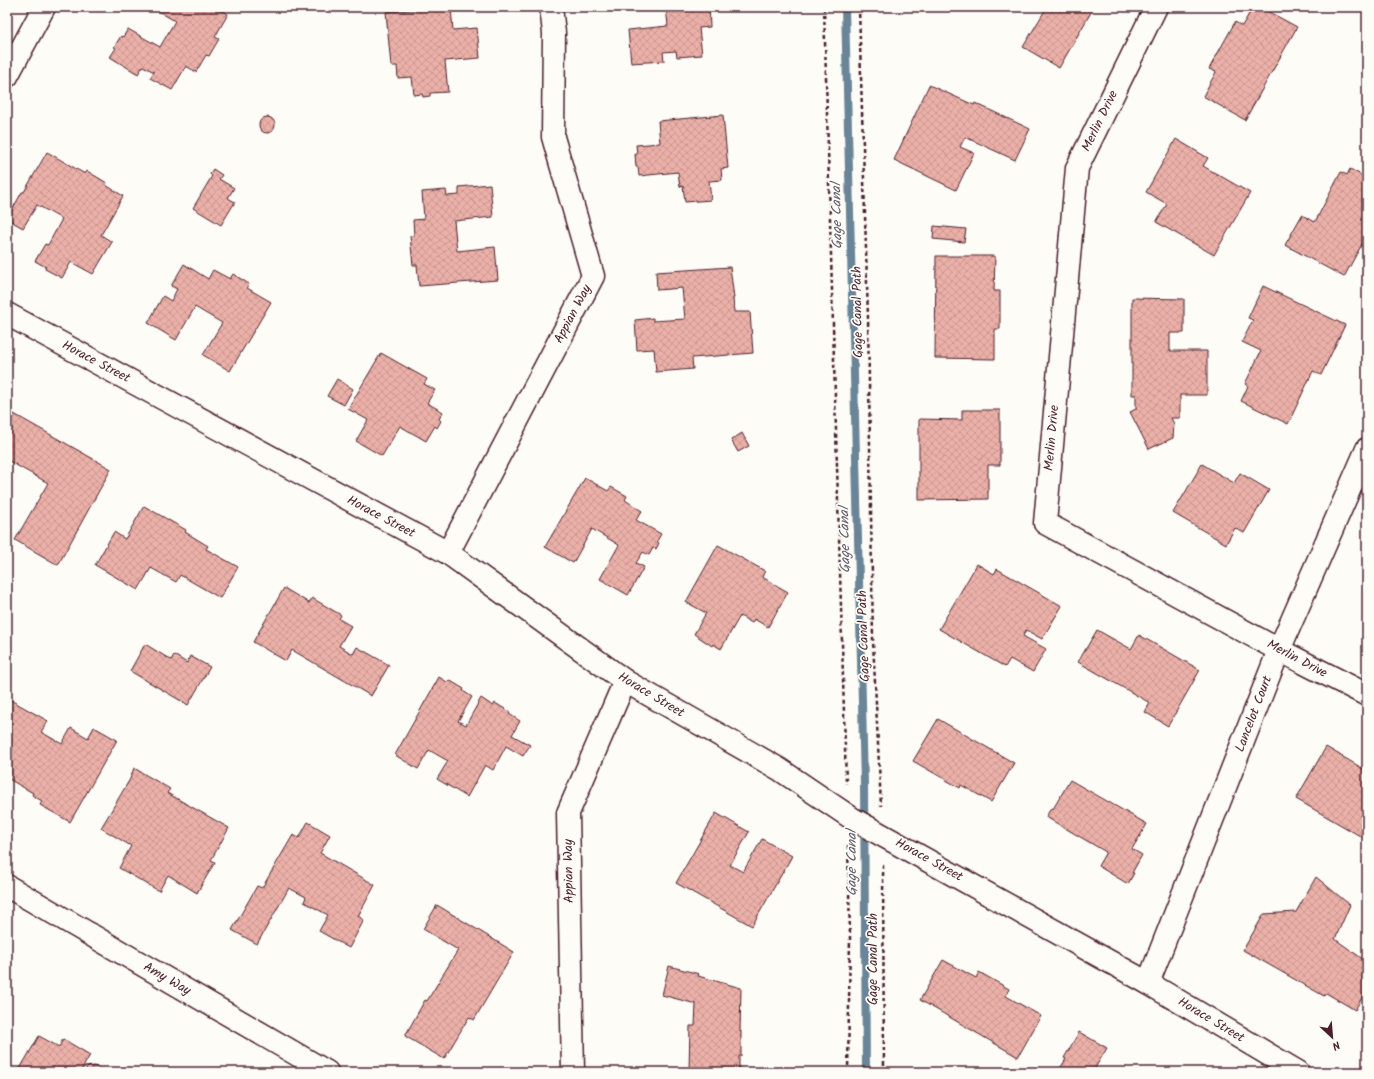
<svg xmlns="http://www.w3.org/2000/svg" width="1374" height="1079" font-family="Kalam,sans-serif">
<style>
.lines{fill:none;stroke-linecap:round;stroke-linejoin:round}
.stream{stroke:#6a8598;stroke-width:8}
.building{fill:url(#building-cross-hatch);stroke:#4a1f2b}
.minor-casing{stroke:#4a1f2b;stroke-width:25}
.path{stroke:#4a1f2b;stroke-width:2.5;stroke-dasharray:4 3;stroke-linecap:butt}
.minor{stroke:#fdfcf7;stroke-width:22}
.labels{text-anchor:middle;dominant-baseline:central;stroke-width:3.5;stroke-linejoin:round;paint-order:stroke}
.street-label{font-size:13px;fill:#4a1f2b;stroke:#fdfcf7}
.water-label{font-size:14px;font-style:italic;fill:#5d5a6b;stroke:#fdfcf7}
</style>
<defs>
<pattern id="building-cross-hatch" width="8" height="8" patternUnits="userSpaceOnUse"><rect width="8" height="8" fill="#ebb0a8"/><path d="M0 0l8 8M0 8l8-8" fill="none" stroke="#cb9791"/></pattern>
</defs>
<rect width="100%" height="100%" fill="#fdfcf7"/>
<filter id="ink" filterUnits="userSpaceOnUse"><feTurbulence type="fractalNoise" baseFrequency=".025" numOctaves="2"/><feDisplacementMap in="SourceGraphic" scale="8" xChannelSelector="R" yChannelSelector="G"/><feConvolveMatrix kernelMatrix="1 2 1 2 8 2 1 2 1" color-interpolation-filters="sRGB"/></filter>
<g filter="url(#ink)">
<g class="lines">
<path class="stream" d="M845 7 864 784 866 1072"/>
</g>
<g class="building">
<path d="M151 7H217L228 14 215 37 219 39 209 56 206 55 196 72 186 66 172 90 150 78 154 72 143 66 138 74 110 57 116 48 114 47 121 36 123 37 128 29 160 47 175 21Z"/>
<path d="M444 7 445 9 451 8 453 30 477 28 480 58 445 61 448 92 430 93V96L423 97 422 94 414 95 412 77 398 78 397 66H391L386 12Z"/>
<path d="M666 7H709L710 27 699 28 702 55 677 57 676 51 663 52 664 61 631 63 628 30 668 26Z"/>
<path d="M1047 7H1094L1059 68 1023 47Z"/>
<path d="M1253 7H1260L1297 27 1245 120 1203 96 1216 72 1209 69 1235 22 1242 26Z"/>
<path d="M929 85 974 105 975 103 1030 129 1015 160 965 137 960 147 974 153 956 190 894 160Z"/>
<path d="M723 115 728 168 721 169 722 180 709 181 711 200 685 202 683 186 680 187 678 172 639 176 638 167H636L635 154H637L636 145 660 143 658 121Z"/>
<circle cx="267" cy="125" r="8"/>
<path d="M1176 139 1208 158 1203 166 1250 193 1214 255 1156 222 1167 204 1146 192Z"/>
<path d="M47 152 85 174 87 171 107 183 106 185 123 196 101 235 112 242 93 274 71 262 62 278 45 269 46 267 35 261 45 244 48 245 62 219 37 205 23 228 7 219 22 192H24Z"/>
<path d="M213 169 222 175 219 179 234 188 228 198 235 202 221 225 193 208 212 176 210 174Z"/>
<path d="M1350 169 1367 178V235L1344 277 1285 245 1302 215 1315 222 1341 172 1347 175Z"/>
<path d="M490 184 493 217 454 221 457 251 495 247 498 280 419 286 417 265H413L410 236H414L413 220 424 219 422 192 446 190 447 196 459 195V187Z"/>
<path d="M934 226 966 229 964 242 933 239Z"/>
<path d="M936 256H995L994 291H1000V329H995V359L935 358Z"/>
<path d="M184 264 208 279 213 270 230 279 233 274 249 284 247 288 271 302 230 371 203 355 222 323 195 307 176 340 148 323 163 296 171 301 177 289 171 286Z"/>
<path d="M730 267 734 298H733L734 312H750L753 353 692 358 693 369 656 372 654 349 637 350 635 320 653 318V321L685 319 682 288 657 290 656 272Z"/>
<path d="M1263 286 1345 325 1321 375 1313 371 1288 424 1241 401 1248 386 1245 384 1261 351 1242 342 1253 320 1248 318Z"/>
<path d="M1132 298 1184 299V333H1170V351H1207V395H1180V418H1171L1174 424 1173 438 1149 449 1130 412 1136 409V395H1132Z"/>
<path d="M381 353 427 379 424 384 435 390 427 403 443 412 439 419 441 421 437 428 435 426 426 441 400 426 382 456 356 441 368 420 348 409Z"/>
<path d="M337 379 353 389 344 405 327 396Z"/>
<path d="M962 410H1000V465H988V499L919 500V419L962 420Z"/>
<path d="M14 414 111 469 58 565 15 540 48 483 7 460V427Z"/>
<path d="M742 433 749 446 738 452 731 440Z"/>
<path d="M1202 464 1234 483 1240 473 1269 490 1244 533 1235 528 1226 544 1173 513Z"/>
<path d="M585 478 608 491 611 487 627 496 625 500 642 511 636 520 661 534 657 541 659 543 656 549 653 548 649 555 643 552 636 563 644 567 628 595 600 579 619 545 592 529 573 563 545 547Z"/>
<path d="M144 506 186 530 185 532 208 546 206 549 238 567 220 598 180 575 176 582 151 568 138 590 95 565 114 532 125 539Z"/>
<path d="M718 545 765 571 762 577 788 592 768 627 754 619 752 623 740 616 721 649 713 644 712 646 694 634 706 613 686 602Z"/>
<path d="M977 564 994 574 997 569 1062 606 1042 639 1026 630 1023 636 1046 649 1033 672 1010 659 1005 667 939 629Z"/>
<path d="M284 588 309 603 312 598 341 615 339 619 351 626 339 646 353 654 357 647 389 665 371 696 292 650 286 661 253 642Z"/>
<path d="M1097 630 1131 649 1139 635 1200 670 1168 726 1145 712 1150 703 1078 662Z"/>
<path d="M145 644 171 660 174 655 187 663 190 656 210 667 188 705 130 671Z"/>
<path d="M439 677 447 682 449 680 464 689 463 691 472 697 458 721 466 725 481 698 493 706 495 703 510 712 509 714 520 721 512 735 530 745 523 756 506 746 493 770 485 765 467 797 437 779 448 761 429 750 418 769 395 755Z"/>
<path d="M7 698 48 721 41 732 62 744 71 728 88 738 94 727 117 740 70 822 40 805 42 801 32 795 33 793 7 778Z"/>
<path d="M938 719 1014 763 991 802 961 785 960 788 913 761Z"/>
<path d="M1326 747 1367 771V840L1296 799Z"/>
<path d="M134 768 170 789 167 793 229 828 211 860 215 862 197 893 168 875 159 891 119 868 131 846 101 828 130 779Z"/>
<path d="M1070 780 1147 824 1132 849 1142 855 1132 873H1134L1128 884 1098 866 1106 852 1046 817 1051 808 1053 809Z"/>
<path d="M716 813 749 832 730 865 743 872 762 839 792 856 752 926 676 883Z"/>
<path d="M308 822 330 835 320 853 375 885 358 916 364 920 349 948 319 931 328 915 304 902 306 897 289 888 257 944 232 930 257 886 262 888 293 835 299 838Z"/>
<path d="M1316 877 1350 905 1335 939 1367 962V989L1355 1010 1326 993 1324 996 1243 950 1264 914 1296 912Z"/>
<path d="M437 905 514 952 474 1020 469 1017 444 1059 405 1036 425 1000 427 1001 458 950 423 929Z"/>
<path d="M943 960 976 978 979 972 1009 989 1006 996 1041 1016 1018 1057 920 1000Z"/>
<path d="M669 966 699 974 698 976 741 988 740 1032 741 1031V1056H739V1072H694V1070H689L690 1026H695L696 1004 662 995Z"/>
<path d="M1079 1032 1107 1048 1095 1068 1103 1072H1058L1066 1059 1064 1058Z"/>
<path d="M39 1036 59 1047 63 1039 90 1055 82 1069 85 1070 88 1067 95 1066 100 1069 102 1072H18Z"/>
</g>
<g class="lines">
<defs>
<g id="minor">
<path d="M1156 7 1077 168 1045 523 1279 650 1367 695"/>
<path d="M7 76 44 7"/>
<path d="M7 314 448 553 625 681 779 769 853 819 1148 983 1298 1072"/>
<path d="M448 553 593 276 553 137 554 33 551 7"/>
<path d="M7 886 327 1072"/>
<path d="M1148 983 1279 650 1367 449"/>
<path d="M573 1072 568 813 625 681"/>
</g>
</defs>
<use href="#minor" class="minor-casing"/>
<g class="path">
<path d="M824 7 846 784"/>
<path d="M859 7 868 318 873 641 881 806"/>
<path d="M848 845 850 936 848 1072"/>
<path d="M883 865 884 1072"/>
</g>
<use href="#minor" class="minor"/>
</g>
</g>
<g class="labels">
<g class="street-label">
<text transform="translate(1100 121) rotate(-64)">Merlin Drive</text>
<text transform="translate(858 312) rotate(-91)">Gage Canal Path</text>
<text transform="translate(573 314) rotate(-62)">Appian Way</text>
<text transform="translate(96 362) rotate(28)">Horace Street</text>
<text transform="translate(1052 438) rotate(-85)">Merlin Drive</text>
<text transform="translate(381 517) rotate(28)">Horace Street</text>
<text transform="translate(864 636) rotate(-92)">Gage Canal Path</text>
<text transform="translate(1297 659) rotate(28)">Merlin Drive</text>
<text transform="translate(651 695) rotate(31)">Horace Street</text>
<text transform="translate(1254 714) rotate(-69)">Lancelot Court</text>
<text transform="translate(929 860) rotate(29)">Horace Street</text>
<text transform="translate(569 871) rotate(-91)">Appian Way</text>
<text transform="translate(873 959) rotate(-90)">Gage Canal Path</text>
<text transform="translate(167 979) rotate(30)">Amy Way</text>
<text transform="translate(1211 1020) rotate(31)">Horace Street</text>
</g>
<g class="water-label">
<text transform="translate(837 216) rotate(-91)">Gage Canal</text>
<text transform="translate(845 540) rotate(-91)">Gage Canal</text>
<text transform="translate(852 863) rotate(-90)">Gage Canal</text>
</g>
</g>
<rect width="1374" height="1079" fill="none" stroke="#fdfcf7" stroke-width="24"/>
<rect x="12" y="12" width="1350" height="1055" fill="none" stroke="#4a1f2b" stroke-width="1.5" filter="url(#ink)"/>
<g transform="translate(1332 1037) rotate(154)" stroke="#fdfcf7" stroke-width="3" paint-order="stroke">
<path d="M0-3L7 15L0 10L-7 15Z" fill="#4a1f2b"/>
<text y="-6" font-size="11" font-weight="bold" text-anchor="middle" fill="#4a1f2b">N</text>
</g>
</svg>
